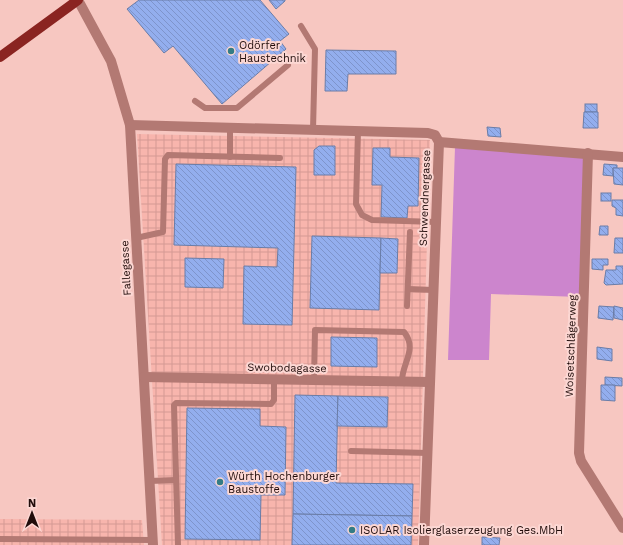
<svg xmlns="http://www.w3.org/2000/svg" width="623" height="545" font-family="'Work Sans',sans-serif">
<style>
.industrial{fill:url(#industrial-grid)}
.garden{fill:#cc85cd}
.building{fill:url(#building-back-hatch);stroke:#6a7da8}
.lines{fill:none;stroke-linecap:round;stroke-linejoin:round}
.lane{stroke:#b37973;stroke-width:6}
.street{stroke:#b37973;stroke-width:10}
.primary{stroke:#8a2421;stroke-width:10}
.poi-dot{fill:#347c85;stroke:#fcd7d3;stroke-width:1.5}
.labels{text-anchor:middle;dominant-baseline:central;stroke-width:4;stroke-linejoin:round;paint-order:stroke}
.poi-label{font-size:11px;fill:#210d0b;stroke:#fcd7d3;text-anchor:start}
.street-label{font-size:11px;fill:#210d0b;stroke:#fcd7d3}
</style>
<defs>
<pattern id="industrial-grid" width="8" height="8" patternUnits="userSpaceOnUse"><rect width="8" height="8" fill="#f8b5ad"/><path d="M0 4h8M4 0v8" fill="none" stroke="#d49a94"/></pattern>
<pattern id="building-back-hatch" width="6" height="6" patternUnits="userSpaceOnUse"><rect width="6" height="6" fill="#93aeee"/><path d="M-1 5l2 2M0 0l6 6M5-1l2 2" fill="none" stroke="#7e94cb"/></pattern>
</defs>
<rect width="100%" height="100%" fill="#f7c7c1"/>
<g class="industrial">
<path d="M137 134 430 140 418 545H162Z"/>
<path d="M0 519 142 520 144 545H0Z"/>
</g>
<path class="garden" d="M455 147 584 158 580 297 491 294 489 360H448Z"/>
<g class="building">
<path d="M139 0H260L289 34 280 41 286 49 222 104 173 46 164 53 127 9Z"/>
<path d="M269 0H285V1L276 9Z"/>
<path d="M326 50 396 51V74H348L347 91H325Z"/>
<rect x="585" y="104" width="12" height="8"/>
<path d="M584 112H598V128H583Z"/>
<path d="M487 127 500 128 501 137 488 136Z"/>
<path d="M319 146H335V175H314V150Z"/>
<path d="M373 148H390V157L419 158 418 206H408L407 218 381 217 382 185H372Z"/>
<path d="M176 164 296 167 292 325 243 324 244 266 277 267 278 248 174 245Z"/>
<path d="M604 164 617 165V168H613V176L603 175Z"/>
<path d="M613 168H623V185L614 184Z"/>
<rect x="601" y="193" width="10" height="8"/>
<path d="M612 200H623V216L616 215V208L612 206Z"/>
<path d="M600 226H608V235H599Z"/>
<path d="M312 236 381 238 379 310 310 308Z"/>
<path d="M381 238 398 239 397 273H380Z"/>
<path d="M615 238H623V253H614Z"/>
<path d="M185 258 224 259 223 288 185 287Z"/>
<path d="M592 259H608V265H603V270L592 269Z"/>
<path d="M616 266H623V284L606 285 604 283 606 270H616Z"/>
<path d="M599 306 614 307 613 320 598 318Z"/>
<path d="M614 306 623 308V320L614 318Z"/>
<path d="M331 337 377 338V367L331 366Z"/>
<path d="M597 347 612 349V361L597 359Z"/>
<path d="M605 377 622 378V386L605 385Z"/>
<path d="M601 385H615V401L601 400Z"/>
<path d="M295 395 338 396 336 483 413 484 412 516 293 514Z"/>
<path d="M338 396 388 397 387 427 337 426Z"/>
<path d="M187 408 260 409V426L286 427 285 495H261L260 540 185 539Z"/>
<path d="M293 514 412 516 411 545H292Z"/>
<path d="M482 537 500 538 499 545H482Z"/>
</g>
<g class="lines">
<g class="lane">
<path d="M301 26 315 49 313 130"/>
<path d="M195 101 205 108H237L288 65"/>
<path d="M358 131 356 204 362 215 372 220 436 222"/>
<path d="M230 157V127"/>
<path d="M136 238 163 232 165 159 168 155 280 158"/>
<path d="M408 289 433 290"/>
<path d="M407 306 410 232"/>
<path d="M314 380 315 330 404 332C418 349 402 363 402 381"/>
<path d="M351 451 428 453"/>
<path d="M150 481 176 480"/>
<path d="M0 539 153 540"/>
<path d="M178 545 174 405 176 403 271 404 274 400V379"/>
</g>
<g class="street">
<path d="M78 0 111 61 130 125 153 545"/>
<path d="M130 125 428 133 435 135 439 142 424 545"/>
<path d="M439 142 623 157"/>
<path d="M588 153 579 453 581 461 623 528"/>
<path d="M144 377 430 382"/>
</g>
<path class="primary" d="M0 57 78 0"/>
</g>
<g class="poi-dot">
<circle cx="231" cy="51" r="4"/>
<circle cx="220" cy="482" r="4"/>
<circle cx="352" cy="530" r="4"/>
</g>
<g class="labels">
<g class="poi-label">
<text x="239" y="45">Odörfer<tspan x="239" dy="13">Haustechnik</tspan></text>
<text x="228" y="476">Würth Hochenburger<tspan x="228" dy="13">Baustoffe</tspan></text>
<text x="360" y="530">ISOLAR Isolierglaserzeugung Ges.MbH</text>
</g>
<g class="street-label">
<text transform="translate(425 198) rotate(-88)">Schwendnergasse</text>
<text transform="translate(126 268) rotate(-93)">Fallegasse</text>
<text transform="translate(571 346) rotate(-88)">Woisetschlägerweg</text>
<text transform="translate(287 368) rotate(1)">Swobodagasse</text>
</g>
</g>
<g transform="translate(32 513)" stroke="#fcd7d3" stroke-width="3" paint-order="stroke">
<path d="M0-3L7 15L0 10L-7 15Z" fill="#210d0b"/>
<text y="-6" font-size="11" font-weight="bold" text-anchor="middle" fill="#210d0b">N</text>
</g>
</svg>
